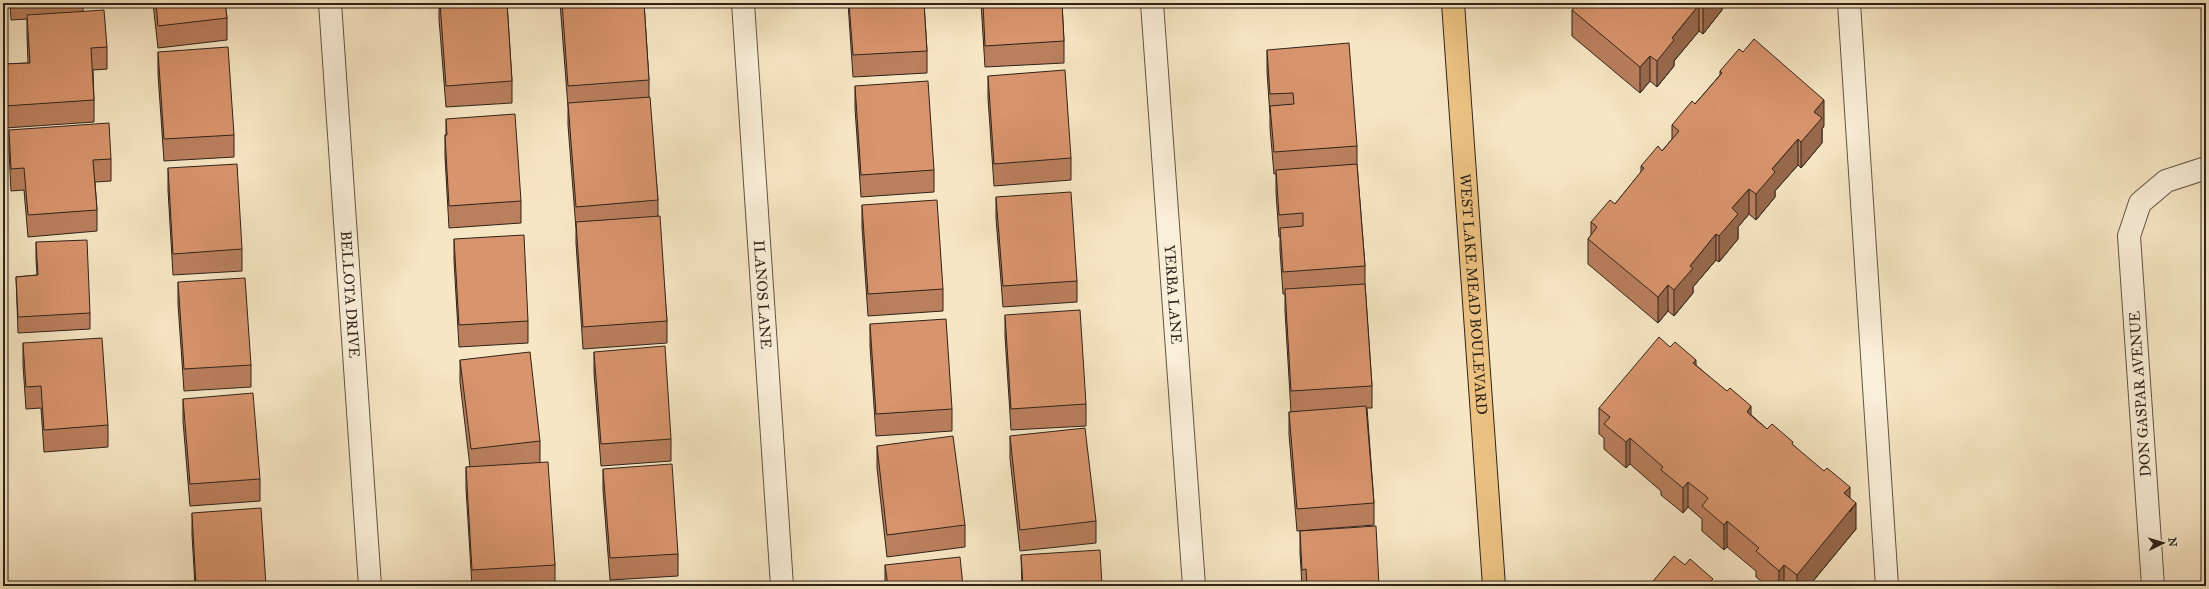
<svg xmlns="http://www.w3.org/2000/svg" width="2209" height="589" font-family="'IM FELL Great Primer',serif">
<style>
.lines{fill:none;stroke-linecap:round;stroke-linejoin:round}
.minor-casing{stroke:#605444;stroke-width:24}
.major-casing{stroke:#2e231a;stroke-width:24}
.minor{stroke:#faefd9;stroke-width:22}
.major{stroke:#ecc382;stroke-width:22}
.wall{fill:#ba7f5d;stroke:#2e231a}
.shaded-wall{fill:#97684c;stroke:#2e231a}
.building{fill:#d8946c;stroke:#2e231a}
.labels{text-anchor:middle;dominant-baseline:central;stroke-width:3;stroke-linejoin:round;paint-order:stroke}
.street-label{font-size:15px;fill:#2e231a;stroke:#faefd9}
</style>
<rect width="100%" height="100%" fill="#f7e6c4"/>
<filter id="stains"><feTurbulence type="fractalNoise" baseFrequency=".005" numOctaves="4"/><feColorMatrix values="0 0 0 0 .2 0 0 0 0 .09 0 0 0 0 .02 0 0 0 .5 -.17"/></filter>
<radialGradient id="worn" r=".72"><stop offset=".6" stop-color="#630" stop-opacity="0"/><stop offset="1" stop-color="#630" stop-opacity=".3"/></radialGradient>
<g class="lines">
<defs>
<g id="minor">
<path id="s1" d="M330 3 370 586"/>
<path id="s2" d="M743 3 782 586"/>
<path id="s3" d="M1152 3 1194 586"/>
<path d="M1849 3 1887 586"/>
<path d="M2153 586 2129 236 2140 203 2166 181 2206 168"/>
</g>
<g id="major">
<path id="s4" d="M1453 3 1494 586"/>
</g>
</defs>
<use href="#minor" class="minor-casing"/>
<use href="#major" class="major-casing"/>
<use href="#minor" class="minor"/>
<use href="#major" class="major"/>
</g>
<g class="wall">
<path d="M10 3H83V11L107 47V69L93 70 94 100V122L5 128 3 90V64L28 63 27 36V19L11 20Z"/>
<path d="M153 3H225L227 18V40L158 48Z"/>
<path d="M439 3H507L512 81V103L446 107 439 19Z"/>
<path d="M560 3H644L649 80V97L658 200V216L667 321V343L583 349 576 243V229L568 125V107Z"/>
<path d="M848 3H924L927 51V73L853 77Z"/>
<path d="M981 3H1062L1064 41V63L985 67Z"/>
<path d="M1577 3H1722V10L1703 34 1699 31 1674 61V66L1657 87 1650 81 1640 93 1572 36V10L1577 5Z"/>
<path d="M1267 50 1357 146V164L1365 266V284L1372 386V408H1367L1374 503V525L1297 531 1289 434V412H1291L1285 311V294H1283L1280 250V237H1279L1276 192V174H1274L1270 128V116L1267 72Z"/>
<path d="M158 52 234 135V157L164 161 158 74Z"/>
<path d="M1720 71 1824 126 1822 129V143L1801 168 1798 165 1775 191V197L1756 220 1749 214 1738 227V239L1719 262 1716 260 1693 287V293L1674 316 1668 311 1658 323 1588 264V239L1591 235V222L1615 204 1641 172V166L1662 151 1672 139V125L1695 104 1720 75Z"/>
<path d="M988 76 1071 158V180L994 186 988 98Z"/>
<path d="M855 86 934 170V192L861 197 855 108Z"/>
<path d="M446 119 521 201V223L449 228 445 157V135H446Z"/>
<path d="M9 130 111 159V181L95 182 97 210V231L28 237 24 190 11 191 9 152Z"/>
<path d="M168 168 242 249V271L173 275 168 190Z"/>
<path d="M996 197 1077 281V302L1003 307 996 218Z"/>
<path d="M862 205 943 289V311L868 316 862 227Z"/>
<path d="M454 239 528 321V343L459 347 454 261Z"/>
<path d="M36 242 90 313V329L18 333 16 277 37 275 36 259Z"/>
<path d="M178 282 251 365V387L184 391 178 304Z"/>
<path d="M1005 315 1086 404V426L1011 430 1005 336Z"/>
<path d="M870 324 952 409V431L876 436 870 346Z"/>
<path d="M23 343 108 425V447L44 452 41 408 26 409 23 365Z"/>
<path d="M594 352 671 439V461L601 466 594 373Z"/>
<path d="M460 360 540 441V463L555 565V586H472L466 489V467H470L460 382Z"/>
<path d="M1696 365 1767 429 1793 445 1850 498 1856 529 1809 586H1767L1756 577V571L1727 547 1724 550 1702 531V519L1688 507 1683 513 1661 495V491L1630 464 1626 468 1604 449V438L1599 434V408Z"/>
<path d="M183 399 260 479V501L190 506 183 421Z"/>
<path d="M1010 436 1096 521V543L1020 551 1010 458Z"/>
<path d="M877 446 965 525V547L887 557 877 468Z"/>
<path d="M603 469 678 554V576L610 580 603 490Z"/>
<path d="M192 513 266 586H195L192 535Z"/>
<path d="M1300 531 1379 586H1302L1300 553Z"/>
<path d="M1021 555 1102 586H1022Z"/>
<path d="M885 565 963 586H885Z"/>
</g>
<g class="shaded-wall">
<path d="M1707 3H1722V10L1703 34V8Z"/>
<path d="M1699 5V31L1674 61V66L1657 87V61L1672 38Z"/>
<path d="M1650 56V81L1640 93V67Z"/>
<path d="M1824 100V126L1822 129V143L1801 168V142L1814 112Z"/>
<path d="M1798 139V165L1775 191V197L1756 220V194L1772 169Z"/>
<path d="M1749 189V214L1738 227V239L1719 262V236L1732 208Z"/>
<path d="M1716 234V260L1693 287V293L1674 316V290L1690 266Z"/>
<path d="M1668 285V311L1658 323V297Z"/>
<path d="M1696 360V385L1693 363Z"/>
<path d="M1751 406V432L1747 412Z"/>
<path d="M1630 438V464L1626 468V442Z"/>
<path d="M1688 482V507L1683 513V488Z"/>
<path d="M1850 487V512L1856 503V529L1809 586H1797V575L1844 493Z"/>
<path d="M1727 521V547L1724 550V525Z"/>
<path d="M1784 565V586H1779V571Z"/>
</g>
<g class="building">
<path d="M156 3H225L227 18 158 26Z"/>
<path d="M440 3H507L512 81 446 86Z"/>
<path d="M562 3H644L649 80 568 86Z"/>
<path d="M849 3H924L927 51 853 55Z"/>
<path d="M983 3H1062L1064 41 985 46Z"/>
<path d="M1578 3H1707L1703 8 1699 5 1672 38 1674 40 1657 61 1650 56 1640 67 1572 10Z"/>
<path d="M104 10 107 47 91 48 94 100 5 106 3 64 30 63 27 15Z"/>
<path d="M1754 39 1824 100 1814 112 1822 118 1801 142 1798 139 1772 169 1775 172 1756 194 1749 189 1732 208 1738 214 1719 236 1716 234 1690 266 1693 268 1674 290 1668 285 1658 297 1588 239 1597 227 1591 222 1610 200 1615 204 1644 168 1641 166 1658 146 1662 151 1679 131 1672 125 1692 101 1695 104 1722 73 1720 71 1739 49 1743 52Z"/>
<path d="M1349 43 1357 146 1274 152 1270 106 1294 104 1293 93 1270 94 1267 50Z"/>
<path d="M228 47 234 135 164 139 158 52Z"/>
<path d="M1065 70 1071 158 994 164 988 76Z"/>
<path d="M928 81 934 170 861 175 855 86Z"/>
<path d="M650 97 658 200 576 207 568 103Z"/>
<path d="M515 114 521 201 449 206 445 135H447L446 119Z"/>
<path d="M109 123 111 159 93 160 97 210 28 215 24 168 11 169 9 130Z"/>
<path d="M237 164 242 249 173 254 168 168Z"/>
<path d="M1357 164 1365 266 1283 272 1280 228 1303 226V213L1279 215 1276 170Z"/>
<path d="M1071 192 1077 281 1003 286 996 197Z"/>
<path d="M937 200 943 289 868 294 862 205Z"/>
<path d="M660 216 667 321 583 327 576 222Z"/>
<path d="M524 235 528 321 459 325 454 239Z"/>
<path d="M87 240 90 313 18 317 16 277 38 275 36 242Z"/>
<path d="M245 278 251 365 184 369 178 282Z"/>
<path d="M1365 284 1372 386 1291 391 1285 289Z"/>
<path d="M1080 310 1086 404 1011 409 1005 315Z"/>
<path d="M946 319 952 409 876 414 870 324Z"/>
<path d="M1659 337 1670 347 1675 342 1696 360 1693 363 1727 391 1730 388 1751 406 1747 412 1767 429 1772 424 1793 442 1792 444 1824 471 1827 468 1850 487 1844 493 1856 503 1797 575 1784 565 1779 571 1756 551 1759 548 1727 521 1724 525 1702 506 1708 498 1688 482 1683 488 1661 470 1663 467 1630 438 1626 442 1604 424 1610 417 1599 408Z"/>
<path d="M102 338 108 425 44 430 41 386 26 387 23 343Z"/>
<path d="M665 346 671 439 601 444 594 352Z"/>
<path d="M530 352 540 441 471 449 460 360Z"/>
<path d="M253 393 260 479 190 484 183 399Z"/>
<path d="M1366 406 1374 503 1297 509 1289 412Z"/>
<path d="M1085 428 1096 521 1020 530 1010 436Z"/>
<path d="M953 436 965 525 887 535 877 446Z"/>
<path d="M548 462 555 565 472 570 466 467Z"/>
<path d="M672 464 678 554 610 558 603 469Z"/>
<path d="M261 508 266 586H196L192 513Z"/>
<path d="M1376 526 1379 586H1307L1306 569 1302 570 1300 531Z"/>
<path d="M1100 550 1102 586H1023L1021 555Z"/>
<path d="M1674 556 1685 565 1690 559 1713 579 1711 581 1717 586H1649Z"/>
<path d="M960 557 963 586H888L885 565Z"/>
<path d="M544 584V586H524Z"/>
</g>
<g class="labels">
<g class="street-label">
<text stroke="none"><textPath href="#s1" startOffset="292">BELLOTA DRIVE</textPath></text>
<text stroke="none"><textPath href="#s2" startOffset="292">ILANOS LANE</textPath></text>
<text stroke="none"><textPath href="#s3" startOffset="292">YERBA LANE</textPath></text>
<text stroke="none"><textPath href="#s4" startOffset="292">WEST LAKE MEAD BOULEVARD</textPath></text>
<text transform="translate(2140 394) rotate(-94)">DON GASPAR AVENUE</text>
</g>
</g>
<rect width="2209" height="589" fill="none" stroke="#f7e6c4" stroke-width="16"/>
<rect x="4" y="4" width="2201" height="581" fill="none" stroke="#2e231a" stroke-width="2"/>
<rect x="8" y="8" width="2193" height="573" fill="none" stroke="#2e231a"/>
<g transform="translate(2163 543) rotate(85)" stroke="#faefd9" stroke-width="3" paint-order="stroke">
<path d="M0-3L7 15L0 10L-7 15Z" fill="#2e231a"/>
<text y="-6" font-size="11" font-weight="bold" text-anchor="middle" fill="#2e231a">N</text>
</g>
<rect width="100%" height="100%" filter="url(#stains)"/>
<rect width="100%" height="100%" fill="url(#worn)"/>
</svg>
